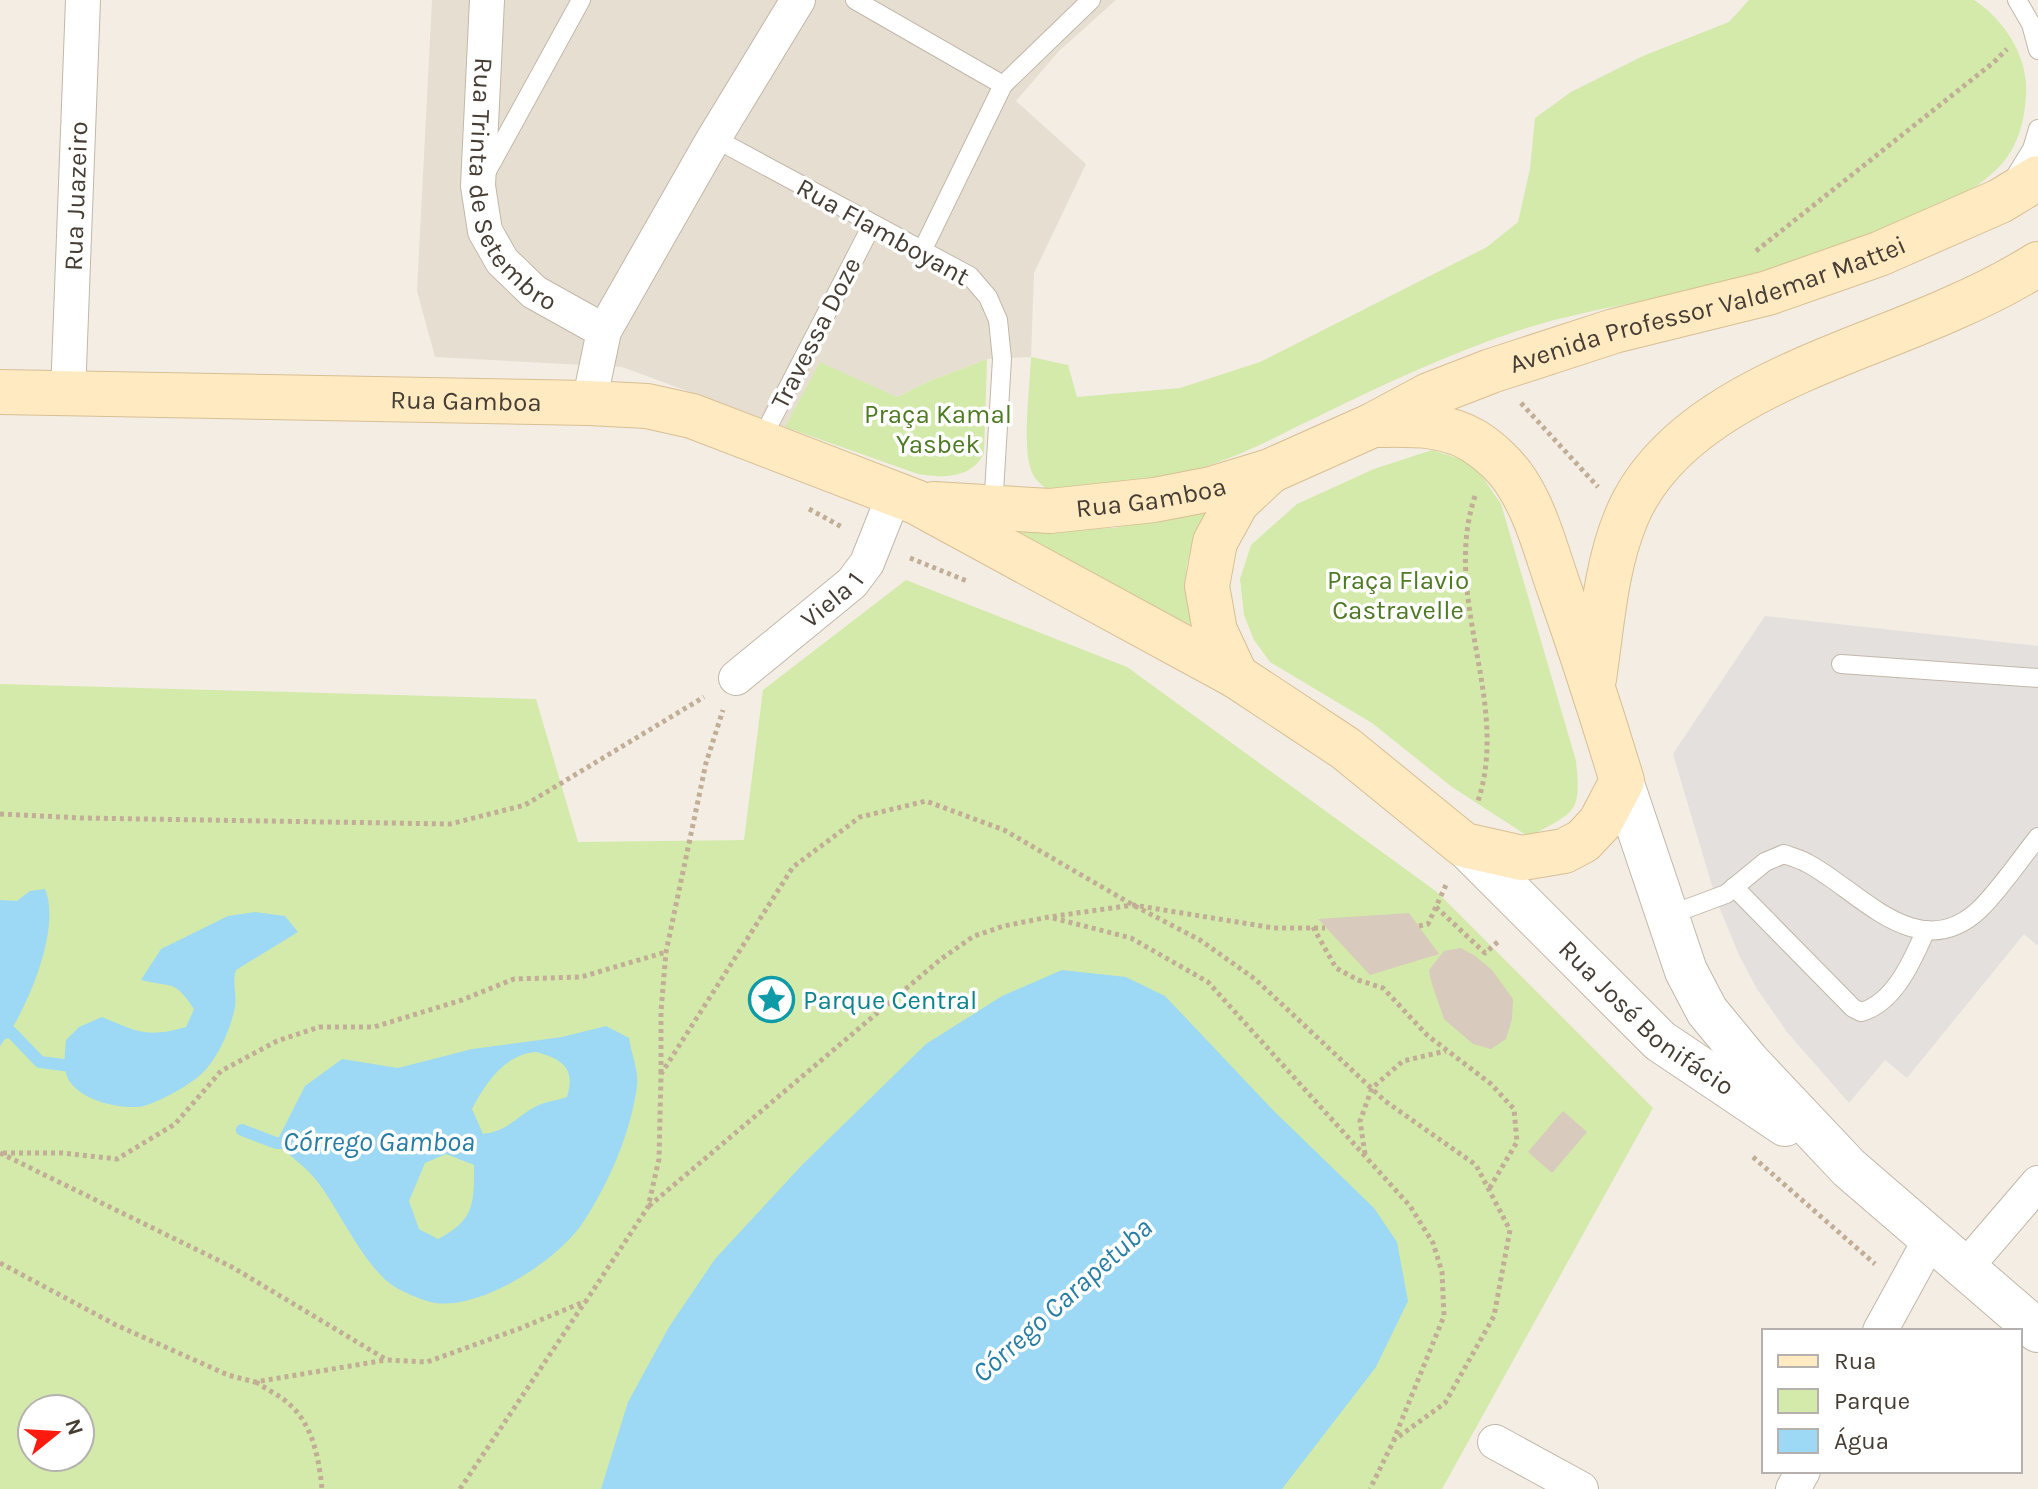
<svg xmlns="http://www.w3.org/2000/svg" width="2038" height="1489" font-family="Karla,sans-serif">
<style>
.residential{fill:#e7ded2}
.green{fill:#d4eaaa;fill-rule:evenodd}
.parking{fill:#e3e0dd}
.water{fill:#9dd9f4;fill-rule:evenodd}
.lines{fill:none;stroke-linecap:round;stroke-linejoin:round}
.stream{stroke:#9dd9f4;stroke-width:12}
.building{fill:#d8cabc}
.service-casing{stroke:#c2b7a9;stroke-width:20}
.minor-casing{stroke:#c2b7a9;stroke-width:36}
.tertiary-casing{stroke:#c2b7a9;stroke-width:44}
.secondary-casing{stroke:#d9bf93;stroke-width:46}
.path{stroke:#c2ae97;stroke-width:5;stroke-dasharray:4 4;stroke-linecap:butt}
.service{stroke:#fff;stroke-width:18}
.minor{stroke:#fff;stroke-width:34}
.tertiary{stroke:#fff;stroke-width:42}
.secondary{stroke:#ffeac2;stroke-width:44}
.labels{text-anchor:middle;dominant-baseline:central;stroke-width:7;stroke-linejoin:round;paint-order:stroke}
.street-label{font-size:26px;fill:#463d34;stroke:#fff}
.park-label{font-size:26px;fill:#4e7a24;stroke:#fff}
.culture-label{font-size:26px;fill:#0d838f;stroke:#fff;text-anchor:start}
.water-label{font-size:28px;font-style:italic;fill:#267da6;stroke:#fff}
</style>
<rect width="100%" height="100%" fill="#f3ede4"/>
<path class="residential" d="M432 0H1116L1059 51 1016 101 1086 164 1034 273 1031 357 987 359 927 382 897 397 820 363 785 427 622 367 435 357 417 291Z"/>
<g class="green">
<path d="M1749 0H1974C2005 20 2029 58 2026 96 2024 123 2018 147 1999 167 1967 199 1919 218 1877 233 1840 247 1802 265 1764 275 1682 297 1597 305 1517 331 1448 354 1382 385 1317 417 1283 433 1249 452 1213 464 1161 482 1106 486 1052 493 1044 487 1034 480 1031 470 1022 444 1030 386 1031 357L1068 365 1077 397 1180 388 1260 362 1487 247 1518 222 1530 169 1535 118 1571 92 1643 56 1729 22Z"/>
<path d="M987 359 984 453C972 479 942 478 918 474L785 427 820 362 897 397 927 382Z"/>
<path d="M1432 450 1473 463 1501 504 1576 761C1582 816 1574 811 1529 837L1452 787 1372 723 1270 662 1254 640 1244 615 1240 579 1251 545 1297 504 1374 469Z"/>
<path d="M1220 508C1182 552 1175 578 1203 631L999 531 1114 528Z"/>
<path d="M906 580 1127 667 1437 892 1653 1108 1442 1489H0V684L536 699 578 842 744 840 763 690ZM32 1409H80V1457H32Z"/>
</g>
<path class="parking" d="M1765 616 2038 646V946L2024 934 1907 1078 1885 1060 1849 1103 1787 1032 1757 989 1739 955 1716 899 1673 754Z"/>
<g class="water">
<path d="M45 889C62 929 26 1013 0 1046V900L17 901 30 891Z"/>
<path d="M255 912 285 916 298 932 236 970C232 982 237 994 235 1007 231 1029 216 1063 198 1077 188 1086 150 1107 138 1107 116 1108 84 1101 70 1082 62 1070 65 1053 66 1040L79 1027 102 1017C138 1032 147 1038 186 1027L194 1009C174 979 173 988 141 980L161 949 228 916Z"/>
<path d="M1062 970 1126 977 1165 996 1274 1111 1374 1208 1397 1242 1408 1301 1376 1367 1282 1489H601L628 1402 669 1327 715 1259 802 1165 926 1044 1002 996Z"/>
<path d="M606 1026 629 1038C631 1053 639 1071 637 1086 631 1132 609 1183 584 1221 559 1260 483 1309 435 1303 424 1301 405 1293 395 1287 366 1269 341 1214 320 1185 309 1169 290 1156 276 1143L305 1086 342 1059 398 1068 472 1049 562 1037ZM536 1052C562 1059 576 1068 567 1097 557 1101 545 1101 535 1107 514 1118 509 1131 483 1134L472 1109C485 1084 505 1054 536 1052ZM446 1154 474 1165C474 1203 475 1220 438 1239L419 1229 409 1201 425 1163Z"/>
</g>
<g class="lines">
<g class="stream">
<path d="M0 1033 11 1032 40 1062 80 1067"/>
<path d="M242 1130 276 1143H292"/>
</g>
</g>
<g class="building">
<path d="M1409 913 1439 954 1370 975 1318 919Z"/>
<path d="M1461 948 1475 956 1492 970 1513 999 1512 1019 1506 1039 1491 1049 1473 1044 1444 1019 1431 981 1429 970 1444 951Z"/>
<path d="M1563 1111 1587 1132 1552 1173 1528 1152Z"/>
</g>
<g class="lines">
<defs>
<g id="service">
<path d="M855 0 1003 85"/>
<path d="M2017 0 2031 24 2038 50"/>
<path d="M714 138 970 276 988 297 998 320 1002 359 993 509"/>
<path d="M486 173 581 0"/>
<path d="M2013 180 2032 149 2038 129"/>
<path d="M922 251 1003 85 1091 0"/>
<path d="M760 442 872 225"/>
<path d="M1841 664 2038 678"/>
<path d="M1734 887 1853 1008 1861 1012C1895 1003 1913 959 1926 930"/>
<path d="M1667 916 1726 894 1765 862 1784 854C1792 857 1800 859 1807 863 1859 890 1918 968 1980 909 2001 888 2019 861 2038 837"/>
</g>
<g id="minor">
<path id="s1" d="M487 0 478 186 485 231 502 261 534 292 604 331 589 403"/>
<path d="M604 331 714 138 798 0"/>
<path id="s2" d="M68 394 83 0"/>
<path id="s3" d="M736 678 852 583 867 563 894 495"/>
<path d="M1965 1268 2038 1183"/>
<path d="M1880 1331 1931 1238"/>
<path d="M1495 1442 1581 1489"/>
<path d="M1793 1489 1803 1471"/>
</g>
<g id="tertiary">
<path d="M1622 781 1686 971 1707 1011 1749 1062 1849 1168 2038 1331"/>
<path id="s4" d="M1464 845 1660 1041 1785 1125"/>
</g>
<g id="secondary">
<path id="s5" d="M0 392 589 403 647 406 692 416 916 502 1236 676 1345 748 1464 845 1522 858 1564 851 1583 841 1600 823 1622 781C1602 715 1581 650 1558 585 1546 551 1537 514 1517 483 1507 467 1490 451 1474 441 1442 422 1408 425 1373 425"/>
<path id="s6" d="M934 504 1050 511 1154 500 1211 489 1270 471 1373 425 1429 395 1491 371 1614 331 1768 293 1879 254 2000 201 2038 178"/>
<path d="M1236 676 1215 631 1207 586 1215 542 1237 502 1268 473"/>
<path d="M1594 679C1602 626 1605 569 1626 518 1675 398 1845 357 1951 309 1981 296 2011 281 2038 264"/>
</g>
</defs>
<use href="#service" class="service-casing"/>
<use href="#minor" class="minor-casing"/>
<use href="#tertiary" class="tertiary-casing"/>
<use href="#secondary" class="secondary-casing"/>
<g class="path">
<path d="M1756 251 1994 62 2007 49"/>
<path d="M1521 403 1598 487"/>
<path d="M1475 496C1441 598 1511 701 1478 801"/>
<path d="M809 509 842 527"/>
<path d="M910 558 967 581"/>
<path d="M0 814 82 818 450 824 525 805 704 697"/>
<path d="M1436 907 1485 953 1500 940"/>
<path d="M1053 918 1131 938 1208 982 1410 1206 1433 1243 1442 1272 1444 1316 1394 1439"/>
<path d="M1419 926 1428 924 1446 885"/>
<path d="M1313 927 1336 968 1358 980 1383 988 1427 1035 1491 1084 1514 1109 1517 1142 1489 1189"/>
<path d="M661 1073V1011L666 952 706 763 723 710"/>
<path d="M0 1153 232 1267 387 1360 427 1362 521 1328 586 1301 648 1207 659 1159 661 1074 793 867 860 817 926 801 1004 830 1133 905 1200 940 1255 979 1385 1101 1476 1165 1510 1230 1494 1316 1445 1403 1394 1440 1370 1489"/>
<path d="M3 1153H62L117 1159 175 1124 221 1071 277 1041 319 1027H374L462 1000 514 979 581 977 666 952"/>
<path d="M1365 1154 1360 1121 1372 1088 1403 1061 1446 1051"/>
<path d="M1753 1157 1875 1264"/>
<path d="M649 1206 941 959 974 936 1004 926 1049 917 1133 905 1274 928H1325"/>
<path d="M0 1263 116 1325 228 1375 255 1382 386 1360"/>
<path d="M256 1382C266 1389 279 1395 288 1403 313 1424 319 1459 322 1489"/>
<path d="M460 1489 585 1302"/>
</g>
<use href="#service" class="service"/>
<use href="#minor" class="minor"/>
<use href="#tertiary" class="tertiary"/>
<use href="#secondary" class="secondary"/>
</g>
<defs>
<symbol id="sight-ring" viewBox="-11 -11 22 22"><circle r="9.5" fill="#fff" stroke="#0f9aa8" stroke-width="1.5"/><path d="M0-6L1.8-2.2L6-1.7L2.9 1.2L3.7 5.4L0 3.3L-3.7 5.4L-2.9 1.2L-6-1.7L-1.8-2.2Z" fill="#0f9aa8"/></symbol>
</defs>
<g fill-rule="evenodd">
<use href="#sight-ring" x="746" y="974" width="51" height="51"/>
</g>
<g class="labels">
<g class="street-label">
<text stroke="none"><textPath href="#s1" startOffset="196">Rua Trinta de Setembro</textPath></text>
<text stroke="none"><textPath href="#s2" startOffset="198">Rua Juazeiro</textPath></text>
<text transform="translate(883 232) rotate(29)">Rua Flamboyant</text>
<text stroke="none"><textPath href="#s6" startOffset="810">Avenida Professor Valdemar Mattei</textPath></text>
<text transform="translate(816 333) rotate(-63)">Travessa Doze</text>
<text stroke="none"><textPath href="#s5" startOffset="466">Rua Gamboa</textPath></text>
<text stroke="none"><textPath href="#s6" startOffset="218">Rua Gamboa</textPath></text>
<text stroke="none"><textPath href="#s3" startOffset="124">Viela 1</textPath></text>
<text stroke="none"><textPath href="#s4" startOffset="252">Rua José Bonifácio</textPath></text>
</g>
<g class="park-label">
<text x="938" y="414">Praça Kamal<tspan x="938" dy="30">Yasbek</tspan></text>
<text x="1398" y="580">Praça Flavio<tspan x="1398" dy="30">Castravelle</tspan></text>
</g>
<g class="culture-label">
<text x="803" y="1000">Parque Central</text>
</g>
<g class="water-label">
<text x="379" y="1141">Córrego Gamboa</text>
<text transform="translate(1062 1300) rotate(-42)">Córrego Carapetuba</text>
</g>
</g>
<rect x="1762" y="1329" width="260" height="144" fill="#ffffff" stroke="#b5b1ae" stroke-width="2"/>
<rect x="1778" y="1355" width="40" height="12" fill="#ffeac2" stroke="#b5b1ae" stroke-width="2"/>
<text x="1834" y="1369" font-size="24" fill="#463d34">Rua</text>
<rect x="1778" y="1389" width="40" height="24" fill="#d4eaaa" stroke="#b5b1ae" stroke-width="2"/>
<text x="1834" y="1409" font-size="24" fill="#463d34">Parque</text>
<rect x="1778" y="1429" width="40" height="24" fill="#9dd9f4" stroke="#b5b1ae" stroke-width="2"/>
<text x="1834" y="1449" font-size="24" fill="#463d34">Água</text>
<g transform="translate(56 1433) rotate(72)"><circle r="38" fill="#ffffff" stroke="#b5b1ae" stroke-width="2"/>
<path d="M0-6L14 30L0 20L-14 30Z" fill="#ff1a0f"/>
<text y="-12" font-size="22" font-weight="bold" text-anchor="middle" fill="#463d34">N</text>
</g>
</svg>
